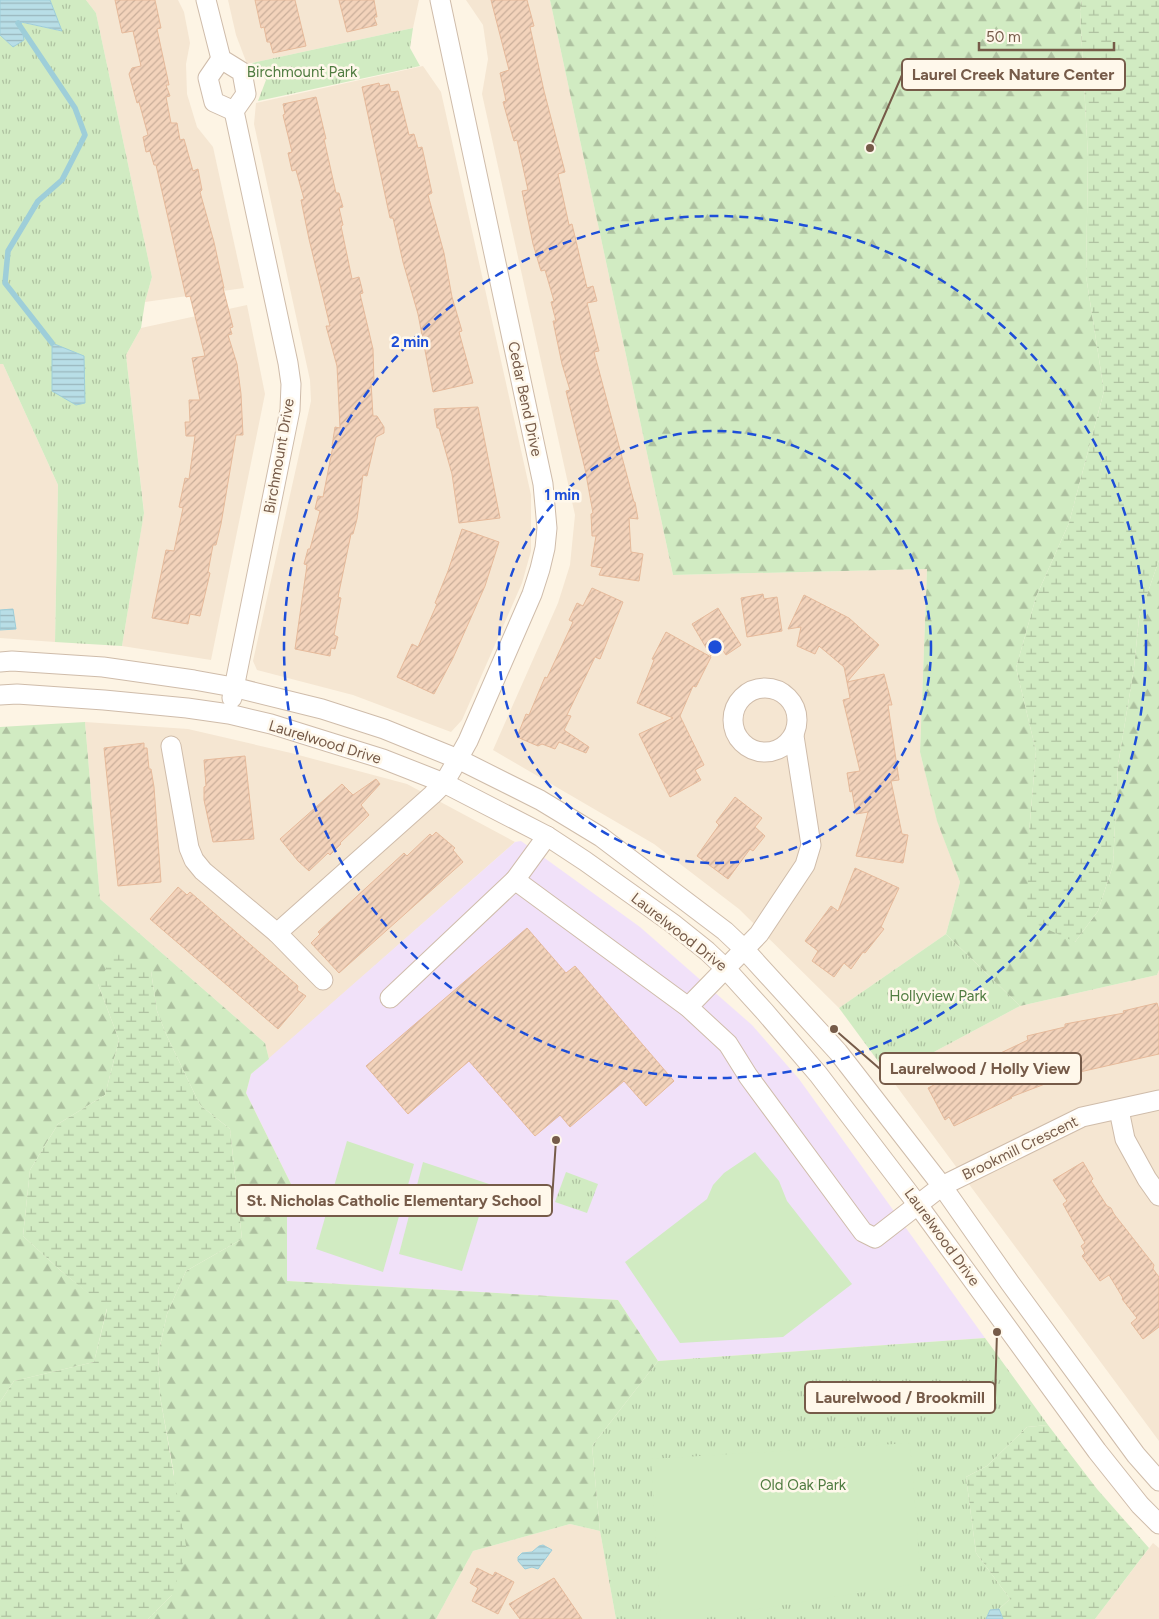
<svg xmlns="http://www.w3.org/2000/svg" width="1159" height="1619" font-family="Figtree,sans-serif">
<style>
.residential{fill:#f5e6d2}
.education{fill:#f1e1f9}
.grass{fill:url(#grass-tufts)}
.forest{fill:url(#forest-firs)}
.wetland{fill:url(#wetland-marsh)}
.pitch{fill:#d1ebc2}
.water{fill:url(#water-rules);stroke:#9eced9}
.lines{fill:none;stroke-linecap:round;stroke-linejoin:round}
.stream{stroke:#9eced9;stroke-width:5.5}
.building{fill:url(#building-hatch);stroke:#e6ba9b}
.minor-casing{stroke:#cfbcaa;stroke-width:21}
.minor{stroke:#fff;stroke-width:19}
.ring{fill:none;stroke:#1d4ed8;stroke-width:2.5;stroke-dasharray:9 6}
.labels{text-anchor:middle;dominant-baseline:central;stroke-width:5;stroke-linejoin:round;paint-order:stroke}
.park-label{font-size:15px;fill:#507c41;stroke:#fff8eb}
.street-label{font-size:15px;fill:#765b49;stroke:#fff8eb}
.centre{fill:#1d4ed8;stroke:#fff8eb;stroke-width:2.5}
.ring-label{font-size:15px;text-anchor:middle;font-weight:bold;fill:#1d4ed8;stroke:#fff8eb;stroke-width:5;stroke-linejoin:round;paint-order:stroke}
.leader{fill:none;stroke:#765b49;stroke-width:2}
.callout-dot{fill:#765b49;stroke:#fff8eb;stroke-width:2}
.callout{fill:#fff8eb;stroke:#765b49;stroke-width:2}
.callout-label{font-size:16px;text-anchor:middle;font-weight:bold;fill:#765b49}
</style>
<defs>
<pattern id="grass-tufts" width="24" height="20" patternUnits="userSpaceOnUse" patternTransform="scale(1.25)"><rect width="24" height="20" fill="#d1ebc2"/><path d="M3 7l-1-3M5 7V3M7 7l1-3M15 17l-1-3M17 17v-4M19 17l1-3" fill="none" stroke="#aec1a0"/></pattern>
<pattern id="forest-firs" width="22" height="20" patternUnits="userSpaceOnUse" patternTransform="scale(1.25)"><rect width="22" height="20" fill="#d1ebc2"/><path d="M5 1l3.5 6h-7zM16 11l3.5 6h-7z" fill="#aec1a0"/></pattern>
<pattern id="wetland-marsh" width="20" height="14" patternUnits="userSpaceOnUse" patternTransform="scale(1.25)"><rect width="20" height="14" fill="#d1ebc2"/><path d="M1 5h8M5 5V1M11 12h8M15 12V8" fill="none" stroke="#aec1a0"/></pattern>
<pattern id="water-rules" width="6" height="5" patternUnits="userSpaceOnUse" patternTransform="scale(1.25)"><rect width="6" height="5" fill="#b8dee7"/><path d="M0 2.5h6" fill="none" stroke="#9ab7bd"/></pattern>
<pattern id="building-hatch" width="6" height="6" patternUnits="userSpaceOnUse" patternTransform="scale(1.25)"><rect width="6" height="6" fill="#f3d3bb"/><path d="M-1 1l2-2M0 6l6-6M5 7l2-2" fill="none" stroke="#c9ae9a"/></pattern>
</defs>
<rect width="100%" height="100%" fill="#fdf4e4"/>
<g class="residential">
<path d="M86 0H178L184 12 190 43 186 64 187 94 197 127 213 147 244 288 145 302 152 277 96 13Z"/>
<path d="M228 0H419L413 28 247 64 236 35Z"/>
<path d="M466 0H550L673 575 927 569 920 752 937 820 960 882 946 934 839 1008 739 909 654 844 493 750 558 603 570 565 575 515 482 94 488 59 483 25Z"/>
<path d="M423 66 441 92 531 495V551L522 583 462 720 451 732 353 695 257 670 253 661 311 401 310 380 254 124 256 103Z"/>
<path d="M247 305 265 394 211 660 122 646 144 512 126 355 141 328Z"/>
<path d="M0 364H3L58 485 55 642 0 638Z"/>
<path d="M85 722 188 729 291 753 407 784 515 842 269 1059 265 1043 100 899Z"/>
<path d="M1159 970V1441L889 1076 1020 1006 1157 975Z"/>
<path d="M570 1524 600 1531 616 1619H436L473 1551Z"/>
<path d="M1153 1543 1159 1548V1619H1095Z"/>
</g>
<path class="education" d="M521 841 640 927 752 1025 799 1079 985 1338 658 1361 618 1300 287 1281V1198L292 1186 246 1093 251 1074 515 842Z"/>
<g class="grass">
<path d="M50 0H86L96 13 152 277 145 302 141 328 126 355 144 513 122 646 55 642 58 485 3 364H0V35L13 47 20 22 61 31Z"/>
<path d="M413 28 410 48 420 66 258 101 266 80 252 63Z"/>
<path d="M946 934 1020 1006 889 1076 839 1008Z"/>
<path d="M566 1172 598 1184 587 1213 555 1202Z"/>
<path d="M985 1338 1048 1425 1027 1427 987 1466 966 1477 976 1553 1010 1599 999 1609 990 1610 986 1619H616L600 1531 592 1446 658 1361Z"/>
</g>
<g class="forest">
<path d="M550 0H1082L1080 11 1088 157 1086 276 1104 391 1069 523 1036 597 1016 668 1036 751 1029 833 1075 942 1098 911 1113 865 1118 765 1134 668 1139 618 1159 560V970L1157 975 1020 1006 946 934 960 882 937 821 920 752 927 569 673 575Z"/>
<path d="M85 722 100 899 265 1043 269 1059 251 1074 246 1093 292 1186 287 1198V1281L618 1300 658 1361 592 1446 600 1531 570 1524 473 1551 436 1619H148L172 1595 174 1474 160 1396 158 1355 167 1314 186 1271 242 1239 230 1129 200 1105 166 1034 157 1011 151 971 98 984 119 1040 105 1095 58 1124 30 1170 23 1236 60 1270 107 1308 94 1362 14 1381 0 1402V727Z"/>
</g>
<g class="wetland">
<path d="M1082 0H1159V560L1139 618 1134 668 1118 765 1113 865 1098 911 1075 942 1027 920 1029 833 1036 751 1016 668 1036 597 1069 523 1104 391 1086 276 1088 157 1080 11Z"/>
<path d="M118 946 151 971 157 1011 166 1034 200 1105 230 1129 242 1239 186 1271 167 1314 158 1355 160 1396 187 1551 172 1595 148 1619H0V1402L14 1381 94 1362 107 1309 60 1270 23 1236 30 1170 58 1124 105 1095 119 1040 98 984Z"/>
<path d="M1048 1425 1097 1489 1149 1548 1095 1619H1003L999 1609 1010 1599 976 1553 966 1477 987 1466 1027 1427Z"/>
</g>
<g class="pitch">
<path d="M347 1141 414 1164 383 1272 316 1249Z"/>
<path d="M755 1152 779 1181 787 1201 852 1284 783 1337 680 1343 625 1262 707 1199 713 1185 724 1173Z"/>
<path d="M423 1162 489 1184 462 1271 399 1254Z"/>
<path d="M910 1443 921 1583 697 1619H661L651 1459Z"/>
</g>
<g class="water">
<path d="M0 0H50L62 31 21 22 24 40 13 47 0 35Z"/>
<path d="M52 343 84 356 85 403 76 405 52 391Z"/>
<path d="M13 609 16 629 0 630V610Z"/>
<path d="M543 1545 552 1550 538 1569 532 1567 525 1569 518 1561V1557L522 1553 532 1552 539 1546Z"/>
<path d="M999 1609 1003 1619H986L990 1610Z"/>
</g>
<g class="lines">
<path class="stream" d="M18 23 75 108 85 135 62 180 38 201 8 251 5 283 52 343"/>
</g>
<g class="building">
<path d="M115 0H155L161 28 157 29 169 85H166L170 96 166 97 171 123H177L180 140 184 139 193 171 198 169 202 190 200 192 214 242 224 288H223L233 327 230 328 232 334 228 335 237 364 241 394 243 435H236L221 524 216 545H213L208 572 210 573 200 616 190 614 188 624 152 618 166 550 174 551 183 508 179 507 185 478 189 479 195 436H186L185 422H190L189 400H200L192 358 205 356 190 296 186 297 156 165H154L150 151 146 152 143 137 148 135 139 102 137 103 129 74 132 68 141 66 133 31 122 33Z"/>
<path d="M255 0H295L306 46 273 53 270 42H267L264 27 261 28Z"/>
<path d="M339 0H374L377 17H374L377 25 347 32Z"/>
<path d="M491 0H527L534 26 530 27 544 91 565 172 558 174 569 225 572 224 587 288 593 286 597 301 587 303 599 351 594 352 634 502H635L638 519 629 518 631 552 643 554 639 581 599 575 602 568 591 566 596 536H592L591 514 593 513 585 469 566 391 570 390 562 364 553 321H556L551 302 554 301 545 270 541 271 533 244 522 191 528 190 517 140 514 141 503 102 506 101 500 73 509 70Z"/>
<path d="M379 83 380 86 389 84 391 92 398 91 409 135 414 134 418 148 422 147 432 193 428 195 444 253 452 297 462 331 459 332 473 383 433 392 418 314 403 262 393 218H390L362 87Z"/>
<path d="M316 97 326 139H324L336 193H339L343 207 339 208 343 225 341 226 352 279 359 277 363 293 360 294 373 349 374 382H371L373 416H377L384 427V433L376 437 367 476 363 475 357 519 353 534H351L338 597 341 598 334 635 338 637 335 649 331 648 330 656 295 649 307 565 304 564 308 549H310L320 511 315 509 318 496 323 497 333 446H332L335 427 340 428 337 366 326 326H330L309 239 301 200 304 199 296 170 292 171 288 153 292 152 283 115 285 114 283 104Z"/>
<path d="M478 407 500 518 459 523 452 474 439 428H437L434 409Z"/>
<path d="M462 529 499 542 485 586 453 658 434 694 397 677 412 644 418 647 437 604 435 603 448 571Z"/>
<path d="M592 588 623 602 600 659 595 657 567 715 571 716 564 730 589 747 586 753 559 742 555 749 542 744 538 746 517 737 526 714 529 715 545 677 547 678 573 622 569 620 577 603 583 606Z"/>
<path d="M763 594 764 599 777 597 782 631 747 637 741 598Z"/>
<path d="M804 595 849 618 879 645 847 682 844 667 819 646 815 654 797 646 801 627 788 629Z"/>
<path d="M718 608 741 645 726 655 718 643 711 656 692 624Z"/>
<path d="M666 632 711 657 696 687 693 686 680 716 704 765 695 770 701 780 670 797 639 734 673 718 637 703 654 660 652 659Z"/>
<path d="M884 674 892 705H888L899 780 891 781 902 834 908 835 903 863 856 856 868 812 856 814 852 791 850 792 847 773 860 771 843 700 850 698 847 682Z"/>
<path d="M144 743V748H147L149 769H151L154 787 161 882 118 886 104 748Z"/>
<path d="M245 756 254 839 213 842 204 800V787L206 786 204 760Z"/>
<path d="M376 779 380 784 361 805 369 815 340 843 341 844 330 855 328 853 309 871 298 861 280 839 342 784 353 795Z"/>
<path d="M735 797 762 818 755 827 765 836 753 851 750 849 728 879 697 856 719 825 716 822Z"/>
<path d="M436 832 455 848 453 850 463 862 339 973 311 943 320 934 318 932 404 853 407 856 430 834 432 836Z"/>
<path d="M855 868 899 888 881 927 884 929 865 953 863 952 851 969 844 963 834 977 812 961 818 951 805 941 831 906 838 911Z"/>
<path d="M178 887 187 895 190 892 298 986 297 990 306 996 278 1029 150 919Z"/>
<path d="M527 928 566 973 575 966 674 1081 646 1106 624 1081 570 1127 560 1115 535 1136 469 1061 408 1114 366 1066Z"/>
<path d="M1157 1003 1159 1010V1054L1071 1074 1011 1097 1012 1098 954 1126 949 1117 945 1120 928 1088 951 1076 950 1073 987 1053 990 1058 1028 1040 1027 1036 1065 1027V1024L1124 1013 1123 1011Z"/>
<path d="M1083 1162 1093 1179 1091 1181 1107 1206 1111 1208 1114 1214 1154 1265 1153 1269 1159 1277V1327L1143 1339 1131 1323 1137 1318 1122 1299 1123 1298 1109 1275 1100 1281 1082 1256 1085 1253 1081 1246 1085 1243 1063 1204 1067 1201 1053 1180Z"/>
<path d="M477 1568 493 1576 495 1572 514 1582 498 1614 472 1601 478 1588 470 1583Z"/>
<path d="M554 1578 582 1619H520L509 1604Z"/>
</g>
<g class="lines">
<defs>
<g id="minor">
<path d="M206 0 221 59 242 72 246 94 234 111 288 363 291 384 290 410 232 698"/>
<path d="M221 59 208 78 214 102 234 111"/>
<path d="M0 662 12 661 103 667 194 680 233 687 322 709 384 729 458 759 540 800 601 837 725 931 744 949 838 1052 942 1186 1010 1283 1136 1455 1159 1481"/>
<circle cx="765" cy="720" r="32"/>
<path d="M0 695 17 694 104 700 187 708 229 714 271 724 383 759 444 783 547 836 585 861 672 923 707 951 726 969 765 1012 818 1074 918 1205 1097 1451 1140 1505 1159 1524"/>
<path d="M171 746 189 848 194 860 203 871 277 933 432 795 444 783 458 759 468 741 532 594 540 569 545 548 547 528 543 484 440 0"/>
<path d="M515 880 688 1007 728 1044 748 1076 863 1232 875 1238 942 1186 1082 1117 1159 1100"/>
<path d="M277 933 323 980"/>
<path d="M390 998 515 880 547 836"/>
<path d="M688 1007 759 934 805 865 811 845 794 736"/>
<path d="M1119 1110 1125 1139 1147 1179 1159 1196"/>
</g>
</defs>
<use href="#minor" class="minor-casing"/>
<use href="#minor" class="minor"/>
</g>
<g class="ring">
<circle cx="715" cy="647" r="216"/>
<circle cx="715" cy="647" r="431"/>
</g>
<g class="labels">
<g class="park-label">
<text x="302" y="72">Birchmount Park</text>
<text x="938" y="996">Hollyview Park</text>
<text x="803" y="1485">Old Oak Park</text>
</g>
<g class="street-label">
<text transform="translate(525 399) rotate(78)">Cedar Bend Drive</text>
<text transform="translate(279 456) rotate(-80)">Birchmount Drive</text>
<text transform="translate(325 742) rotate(17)">Laurelwood Drive</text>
<text transform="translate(679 932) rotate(38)">Laurelwood Drive</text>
<text transform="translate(1020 1148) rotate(-26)">Brookmill Crescent</text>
<text transform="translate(942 1237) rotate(54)">Laurelwood Drive</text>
</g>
</g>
<circle cx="715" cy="647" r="8" class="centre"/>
<g class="ring-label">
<text x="410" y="347">2 min</text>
<text x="562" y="500">1 min</text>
</g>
<path class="leader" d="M870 148L902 75M834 1029L880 1069M556 1140L552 1200M997 1332L995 1398"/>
<g class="callout-dot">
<circle cx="870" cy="148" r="5"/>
<circle cx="834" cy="1029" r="5"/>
<circle cx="556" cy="1140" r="5"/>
<circle cx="997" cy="1332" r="5"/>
</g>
<g class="callout">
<rect x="902" y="59" width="223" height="31" rx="5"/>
<rect x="880" y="1053" width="201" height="31" rx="5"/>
<rect x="237" y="1185" width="315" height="31" rx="5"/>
<rect x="805" y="1382" width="190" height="31" rx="5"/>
</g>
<g class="callout-label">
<text x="1013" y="80">Laurel Creek Nature Center</text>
<text x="980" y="1074">Laurelwood / Holly View</text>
<text x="394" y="1206">St. Nicholas Catholic Elementary School</text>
<text x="900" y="1403">Laurelwood / Brookmill</text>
</g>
<path d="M979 42v8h135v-8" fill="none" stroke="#765b49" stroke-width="2.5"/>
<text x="986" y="42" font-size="15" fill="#765b49" stroke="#fff8eb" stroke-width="4" paint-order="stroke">50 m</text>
</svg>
